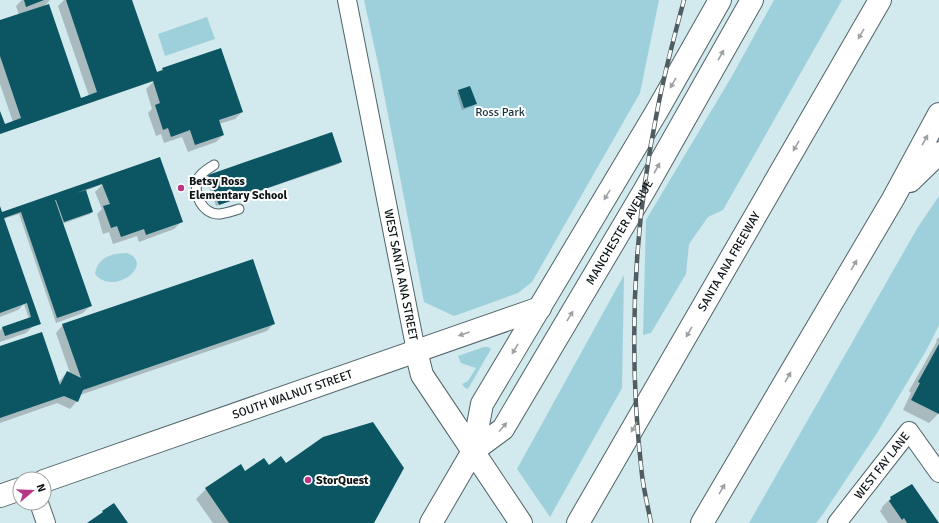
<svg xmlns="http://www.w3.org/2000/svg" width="939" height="523" font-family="Signika,sans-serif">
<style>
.green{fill:#9ed0db}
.shadow{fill:#0003}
.building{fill:#0c5663}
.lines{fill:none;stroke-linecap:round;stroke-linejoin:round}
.lane-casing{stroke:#506468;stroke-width:11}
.street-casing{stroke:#506468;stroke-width:20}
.secondary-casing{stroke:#506468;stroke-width:24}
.highway-casing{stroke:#506468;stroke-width:24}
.lane{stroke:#fff;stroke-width:9}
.street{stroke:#fff;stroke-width:18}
.secondary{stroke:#fff;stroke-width:22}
.highway{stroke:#fff;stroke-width:22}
.rail-casing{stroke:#505d60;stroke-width:4.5}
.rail{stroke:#fff;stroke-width:3;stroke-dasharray:9;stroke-linecap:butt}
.oneway{fill:#9ea1a2}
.poi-dot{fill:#b53786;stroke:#fff;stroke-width:1.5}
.labels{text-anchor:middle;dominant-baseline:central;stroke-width:4;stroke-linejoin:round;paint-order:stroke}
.park-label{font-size:12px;fill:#15353c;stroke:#fff}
.poi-label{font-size:12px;font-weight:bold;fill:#0d1517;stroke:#fff;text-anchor:start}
.street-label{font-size:12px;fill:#0d1517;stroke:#fff}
</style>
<rect width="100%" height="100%" fill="#d2e9ee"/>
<g class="green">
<path d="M364 0H659L640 93 532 282 518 293 454 316 424 302 379 68Z"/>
<path d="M774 0H842L723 210 708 217 689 244 686 274 651 333 643 335 646 220 732 76Z"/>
<path d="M207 17 215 39 165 56 158 34Z"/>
<path d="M939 196V325L927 349 877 433 823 514 816 523H749L918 227Z"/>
<path d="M127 253C156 264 113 297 95 274 97 257 113 253 127 253Z"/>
<path d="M624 275 622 388 550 517 517 469Z"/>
<path d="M484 347H488L491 349 468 389 465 388 462 384 468 381 476 368 461 363 458 356Z"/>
</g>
<g class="shadow">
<path d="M22 0H50L44 6 77 100 89 96 58 6 64 0H131L153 74 163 69 242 112 235 119 219 124 223 135 216 142 188 152 182 137 164 143 161 134 156 136 148 113 152 109 146 89 154 81 0 134V113L1 127 13 122 0 84V21L19 15 16 6Z"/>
<path d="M459 91 475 103 473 106 462 110 457 93Z"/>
<path d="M159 158 181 222 174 229 139 242 137 236 113 244 109 232 103 234 97 214 102 209 95 192 103 184 85 191 92 212 90 214 62 224 90 306 83 313 56 323 19 214 3 219 39 323 31 328 26 333 0 342V331L2 328 29 319 24 304 18 310 0 317V208L2 213Z"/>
<path d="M341 161 339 164 216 206 206 178 208 176Z"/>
<path d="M274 323 267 331 80 395 77 401 70 409 57 403 0 423V347L58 383 67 372 70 373 56 333 63 325Z"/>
<path d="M939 337V413L929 423 903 410 911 393 909 391 937 341 936 340Z"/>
<path d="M286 464 373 523H213L196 499 206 489 240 465 245 472 269 466Z"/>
<path d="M891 498 937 523H888L880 511 882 509V507Z"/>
</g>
<g class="building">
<path d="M24 0H44L26 7Z"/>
<path d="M66 0H132L157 72 163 70 162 68 221 48 243 112 219 120 224 135 195 145 190 130 171 137 168 128 163 130 155 105 160 103 153 81 0 134V111L5 124 21 118 0 56V20L49 4 81 98 97 92Z"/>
<path d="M470 86 477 104 464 108 458 90Z"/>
<path d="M332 132 342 162 219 205 208 175Z"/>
<path d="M160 157 183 222 146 235 144 229 121 237 117 226 111 228 103 206 110 204 102 184 76 193 86 190 93 212 64 222 56 200H55L92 306 57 318 21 212 4 218 41 324 5 336 2 327 31 317 27 303 0 313V206L2 212Z"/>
<path d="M253 259 275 324 83 390 78 402 64 396 0 418V346L42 332 60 385 67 371 81 378 62 324Z"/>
<path d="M939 344V414L911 400 920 383 918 382Z"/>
<path d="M373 422 404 468 374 523H229L205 488 241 464 245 471 264 458 269 465 281 456 286 463 323 437Z"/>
<path d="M912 484 939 523H907L904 518 902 520 889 501 891 499 890 497Z"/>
<path d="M114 503 128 523H87L103 512 102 511Z"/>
</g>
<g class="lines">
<defs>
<path id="lane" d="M214 165C208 169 201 172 198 179 192 194 203 215 220 214 226 213 233 211 239 209"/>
<g id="street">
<path id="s1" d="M347 0 416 351"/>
<path d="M39 503 46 523"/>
<path id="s2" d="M837 523 909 431 939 473"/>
</g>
<g id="secondary">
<path d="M416 351 422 375 521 523"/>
<path id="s3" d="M473 451 503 429 644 191 752 0"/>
<path id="s4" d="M44 481 540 308"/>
<path d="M0 496 20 489"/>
<path d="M431 523 473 451 482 404 657 111 720 0"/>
</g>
<g id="highway">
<path d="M910 181 939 153"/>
<path id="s5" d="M578 523 880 0"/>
<path d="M702 523 893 199 939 114"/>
</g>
</defs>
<use href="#lane" class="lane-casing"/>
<use href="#street" class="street-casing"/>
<use href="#secondary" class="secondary-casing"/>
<use href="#highway" class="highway-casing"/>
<use href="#lane" class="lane"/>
<use href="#street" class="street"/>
<use href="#secondary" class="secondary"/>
<use href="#highway" class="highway"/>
<defs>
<path id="rail" d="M651 523C648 507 644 491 642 475 628 354 633 231 657 112 664 74 674 37 684 0"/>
</defs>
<use href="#rail" class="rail-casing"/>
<use href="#rail" class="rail"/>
</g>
<defs><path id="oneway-solid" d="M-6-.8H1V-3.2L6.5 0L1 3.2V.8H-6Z"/></defs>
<g class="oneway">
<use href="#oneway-solid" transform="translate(861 34) rotate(120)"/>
<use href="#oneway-solid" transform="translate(721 55) rotate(-61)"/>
<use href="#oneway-solid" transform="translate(673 83) rotate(120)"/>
<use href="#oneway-solid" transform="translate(925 140) rotate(-61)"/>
<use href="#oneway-solid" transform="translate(796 146) rotate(120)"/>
<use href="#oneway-solid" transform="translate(657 168) rotate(-61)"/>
<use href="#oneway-solid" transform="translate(607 195) rotate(121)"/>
<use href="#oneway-solid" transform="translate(854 265) rotate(-60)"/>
<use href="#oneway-solid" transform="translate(570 316) rotate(-59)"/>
<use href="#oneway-solid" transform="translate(689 332) rotate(120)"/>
<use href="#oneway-solid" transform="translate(464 334) rotate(161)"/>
<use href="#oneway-solid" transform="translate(515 349) rotate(121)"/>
<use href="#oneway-solid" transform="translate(788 377) rotate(-60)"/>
<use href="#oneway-solid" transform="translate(503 427) rotate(-50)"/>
<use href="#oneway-solid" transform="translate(634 427) rotate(120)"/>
<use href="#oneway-solid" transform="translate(722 489) rotate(-60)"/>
</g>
<g class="poi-dot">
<circle cx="181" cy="188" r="4"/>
<circle cx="308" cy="480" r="4"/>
</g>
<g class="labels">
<g class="park-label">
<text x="500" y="112">Ross Park</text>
</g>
<g class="poi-label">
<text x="189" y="181">Betsy Ross<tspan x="189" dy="14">Elementary School</tspan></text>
<text x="316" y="480">StorQuest</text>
</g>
<g class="street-label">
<text stroke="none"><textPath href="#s3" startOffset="266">MANCHESTER AVENUE</textPath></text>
<text stroke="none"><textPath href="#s5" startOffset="302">SANTA ANA FREEWAY</textPath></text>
<text stroke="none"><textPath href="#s1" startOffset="280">WEST SANTA ANA STREET</textPath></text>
<text stroke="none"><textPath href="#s4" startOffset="263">SOUTH WALNUT STREET</textPath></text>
<text stroke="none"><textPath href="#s2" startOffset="73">WEST FAY LANE</textPath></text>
</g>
</g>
<g transform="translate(32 491) rotate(71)"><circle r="19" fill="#ffffff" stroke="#9ea1a2"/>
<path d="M0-3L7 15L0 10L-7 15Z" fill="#b53786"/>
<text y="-6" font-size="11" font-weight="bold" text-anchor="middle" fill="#0d1517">N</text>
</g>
</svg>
